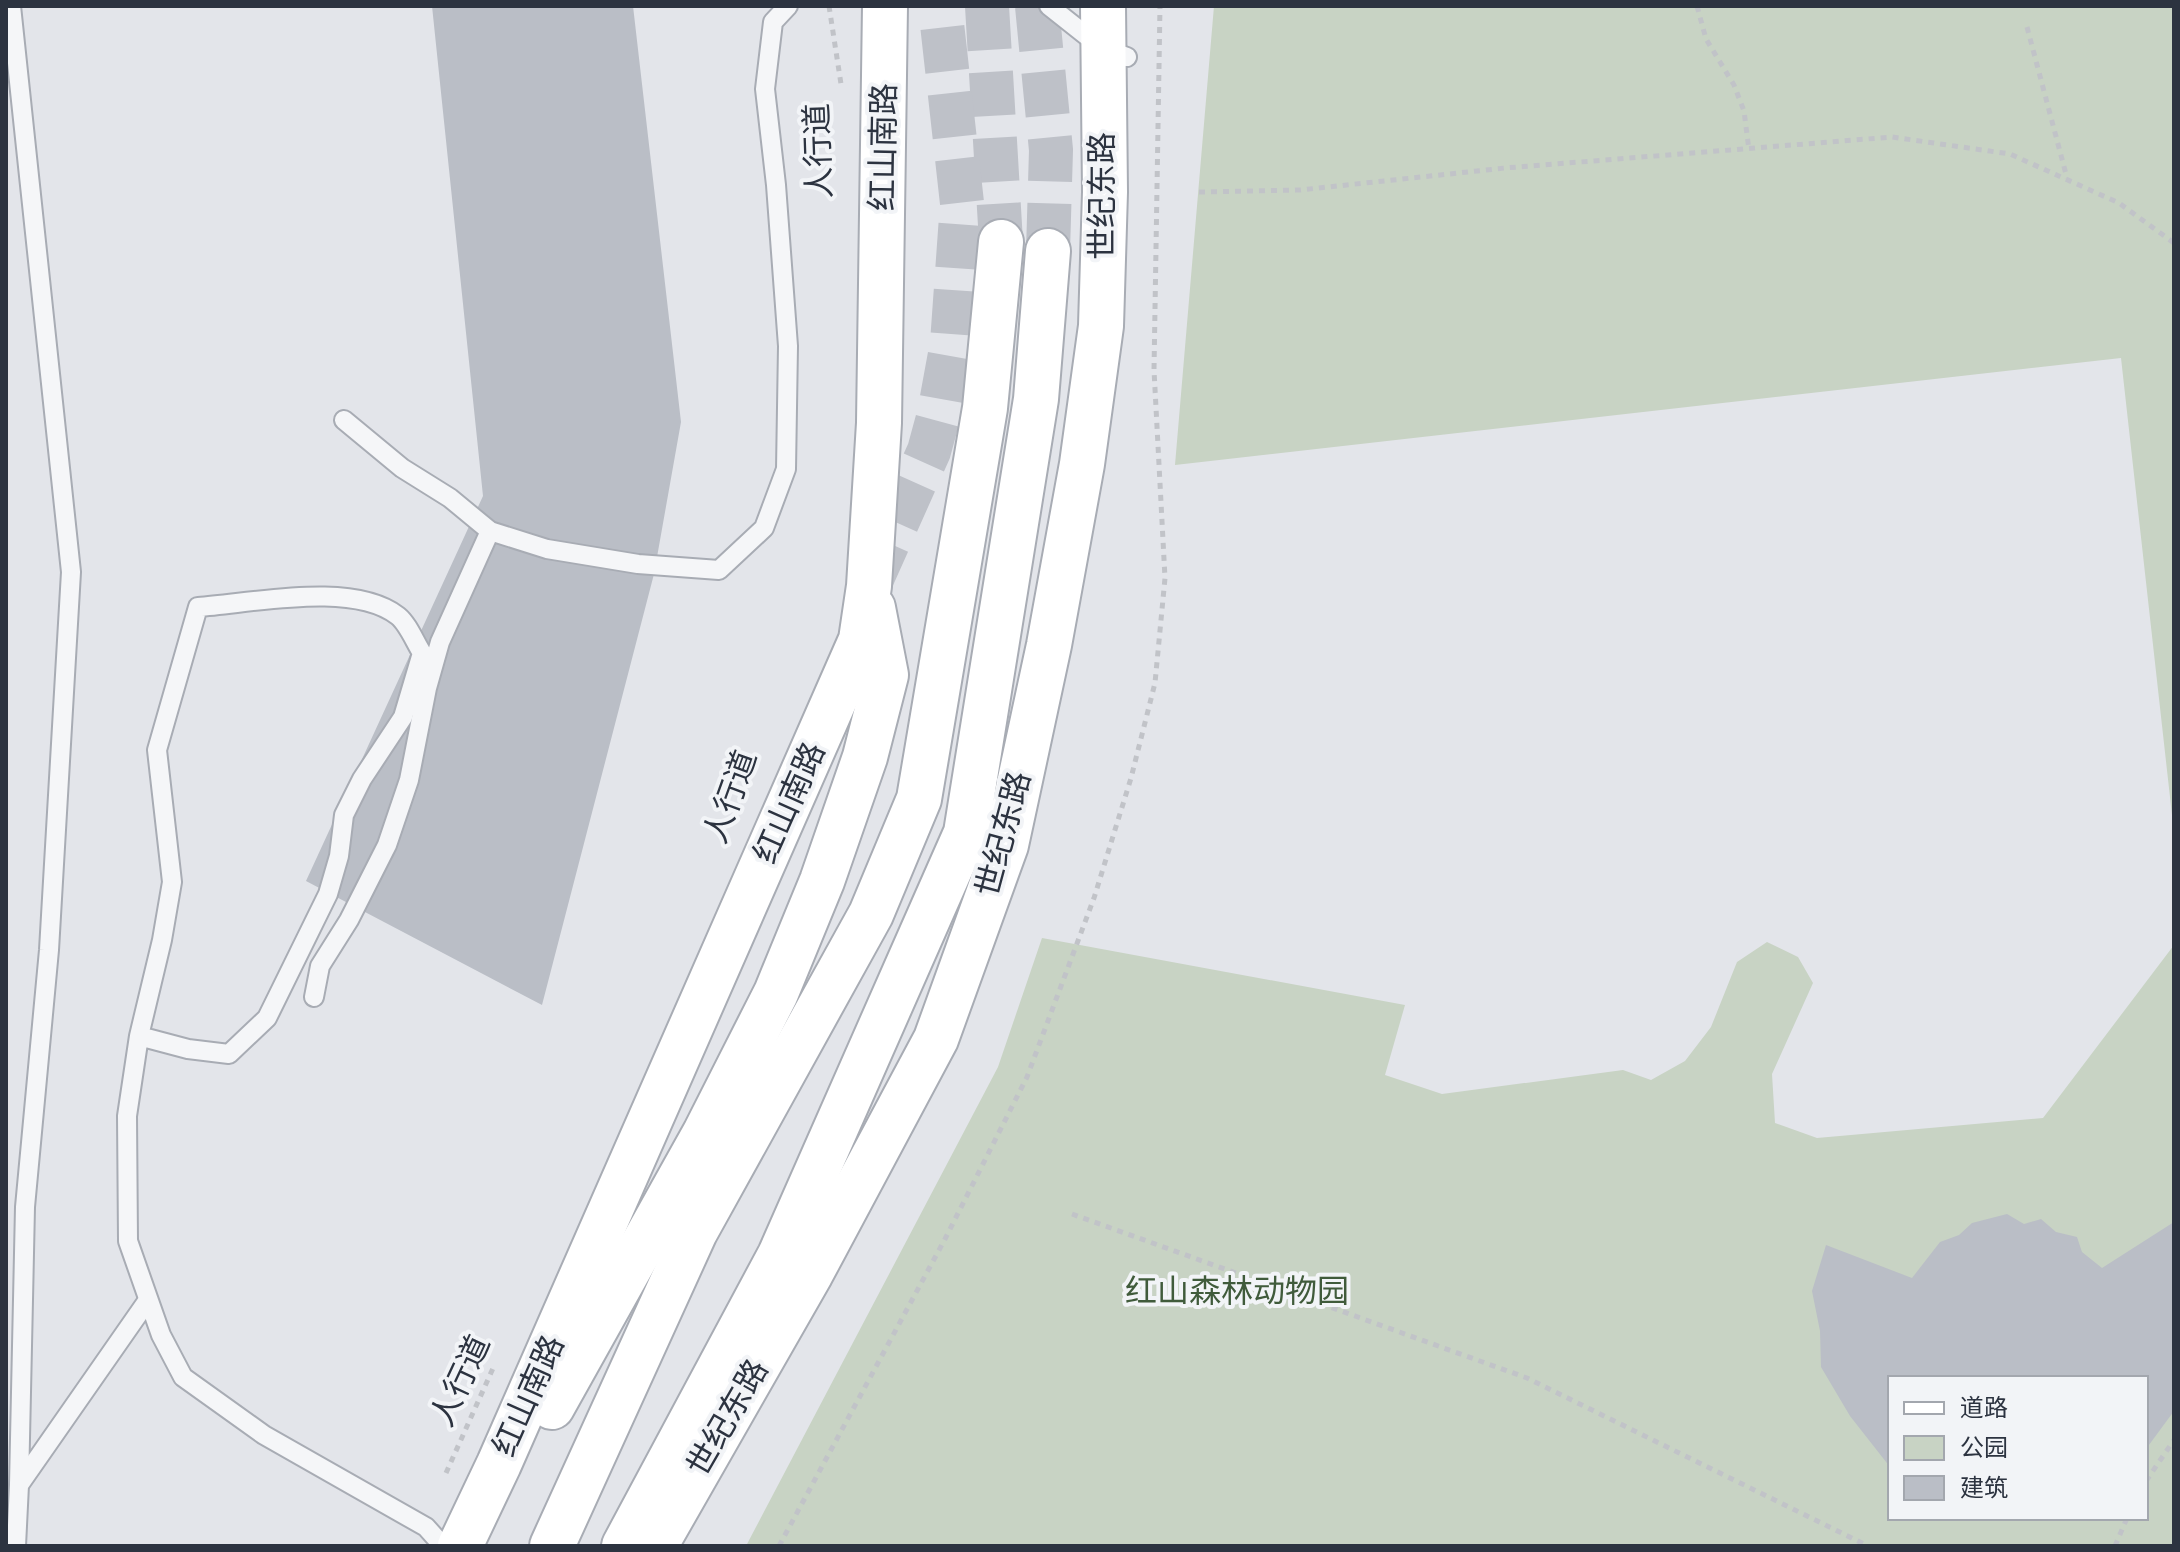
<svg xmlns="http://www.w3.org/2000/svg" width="2180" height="1552" font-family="'Alegreya Sans','Noto Sans SC',sans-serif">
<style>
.green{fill:#c8d3c4;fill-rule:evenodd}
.building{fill:#babec6}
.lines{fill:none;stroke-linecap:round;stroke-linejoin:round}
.secondary-tunnel{stroke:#bec1c8;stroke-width:44;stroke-dasharray:44 22;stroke-linecap:butt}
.lane-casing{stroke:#a8acb4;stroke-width:22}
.secondary-casing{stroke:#a8acb4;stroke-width:48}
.path{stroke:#c1c3c8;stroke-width:5;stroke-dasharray:6 6;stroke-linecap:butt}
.lane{stroke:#f5f6f8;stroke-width:18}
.secondary{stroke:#fff;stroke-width:44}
.labels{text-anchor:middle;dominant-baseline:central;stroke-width:8;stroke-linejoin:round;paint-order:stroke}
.street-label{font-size:32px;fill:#2c3340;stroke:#f2f4f7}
.park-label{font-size:32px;fill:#405b3b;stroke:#f2f4f7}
</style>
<rect width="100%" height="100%" fill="#e3e5ea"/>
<g class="green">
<path d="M1214 6H2174V833L2121 358 1175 465Z"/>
<path d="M1042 938 1405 1005 1385 1075 1442 1094 1623 1070 1651 1080 1685 1061 1711 1027 1737 962 1767 942 1798 957 1813 983 1772 1074 1775 1123 1817 1138 2043 1118 2174 945V1546H746L998 1067ZM1890 1378H2146V1518H1890Z"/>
</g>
<g class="building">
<path d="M432 6H633L681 422 654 574 542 1005 306 881 483 496Z"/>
<path d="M2007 1214 2024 1224 2041 1219 2056 1232 2077 1237 2082 1252 2102 1268 2174 1222V1411L2146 1449V1378H1890V1467L1850 1416 1821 1367 1820 1331 1812 1291 1826 1245 1912 1278 1940 1242 1959 1235 1972 1223Z"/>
</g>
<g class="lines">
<g class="secondary-tunnel">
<path d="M987 6 1001 242"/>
<path d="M1037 6 1051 150 1048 251"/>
<path d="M870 583 929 451 939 414 952 343 962 203 940 6"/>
</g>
<defs>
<g id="lane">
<path d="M11 6 71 572 49 950 25 1207 19 1485"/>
<path d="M1049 6 1102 48 1127 57"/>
<path d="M344 420 402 468 450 498 490 531 547 549 638 564 719 570 764 528 786 469 788 346 776 185 765 89 773 22 788 6"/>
<path d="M314 997 320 966 349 920 387 845 409 780 427 688 440 642 490 531"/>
<path d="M139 1036 188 1049 229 1054 267 1018 328 894 339 856 344 815 362 779 403 717 422 653C415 642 408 624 398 616 353 581 254 603 198 607L157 750 172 882 162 940 139 1036 127 1116 128 1241 161 1335 183 1377 264 1435 426 1527 443 1546"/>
<path d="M16 1546 19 1485 148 1300"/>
</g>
<g id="secondary">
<path d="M552 1407 705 1133 776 993 822 881 865 757 886 675 873 608"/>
<path d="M460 1546 499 1464 861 640 869 586 879 423 885 6"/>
<path d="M552 1546 695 1232 871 914 919 799 985 408 1001 242"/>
<path d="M624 1546 780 1255 966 833 1036 399 1048 251"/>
<path d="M655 1546 811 1273 936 1039 1006 845 1049 645 1082 464 1101 326 1105 192 1103 6"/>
</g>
</defs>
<use href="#lane" class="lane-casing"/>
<use href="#secondary" class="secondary-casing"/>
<g class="path">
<path d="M829 6 841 84"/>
<path d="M1697 6 1706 39 1734 85 1744 111 1749 150"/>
<path d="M2027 27 2067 178"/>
<path d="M1199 192 1300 190 1505 168 1892 137 2010 154 2119 203 2174 243"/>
<path d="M1072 1214 1527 1378 1868 1546"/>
<path d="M446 1473 494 1366"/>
<path d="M2146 1481 2174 1440"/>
<path d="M779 1546 945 1239 1027 1077 1094 898 1131 778 1155 683 1165 578 1154 370 1160 6"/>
<path d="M2115 1546 2127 1518"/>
</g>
<use href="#lane" class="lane"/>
<use href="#secondary" class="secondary"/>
</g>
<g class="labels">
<g class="street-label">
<text transform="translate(884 147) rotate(-89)">红山南路</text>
<text transform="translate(819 151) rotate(-92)">人行道</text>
<text transform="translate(1103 196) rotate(-90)">世纪东路</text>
<text transform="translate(731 797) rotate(-70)">人行道</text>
<text transform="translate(790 803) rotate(-66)">红山南路</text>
<text transform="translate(1004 834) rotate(-75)">世纪东路</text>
<text transform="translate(461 1381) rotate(-65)">人行道</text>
<text transform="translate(529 1396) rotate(-66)">红山南路</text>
<text transform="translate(728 1418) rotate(-60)">世纪东路</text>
</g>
<g class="park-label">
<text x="1237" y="1292">红山森林动物园</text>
</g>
</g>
<rect width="2180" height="1552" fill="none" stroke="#2c3340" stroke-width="16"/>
<rect x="1888" y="1376" width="260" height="144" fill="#f2f4f7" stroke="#a3a7ae" stroke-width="2"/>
<rect x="1904" y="1402" width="40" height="12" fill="#ffffff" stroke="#a3a7ae" stroke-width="2"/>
<text x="1960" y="1416" font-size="24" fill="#2c3340">道路</text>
<rect x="1904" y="1436" width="40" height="24" fill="#c8d3c4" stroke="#a3a7ae" stroke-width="2"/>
<text x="1960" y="1456" font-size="24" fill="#2c3340">公园</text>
<rect x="1904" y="1476" width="40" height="24" fill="#babec6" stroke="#a3a7ae" stroke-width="2"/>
<text x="1960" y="1496" font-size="24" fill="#2c3340">建筑</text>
</svg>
